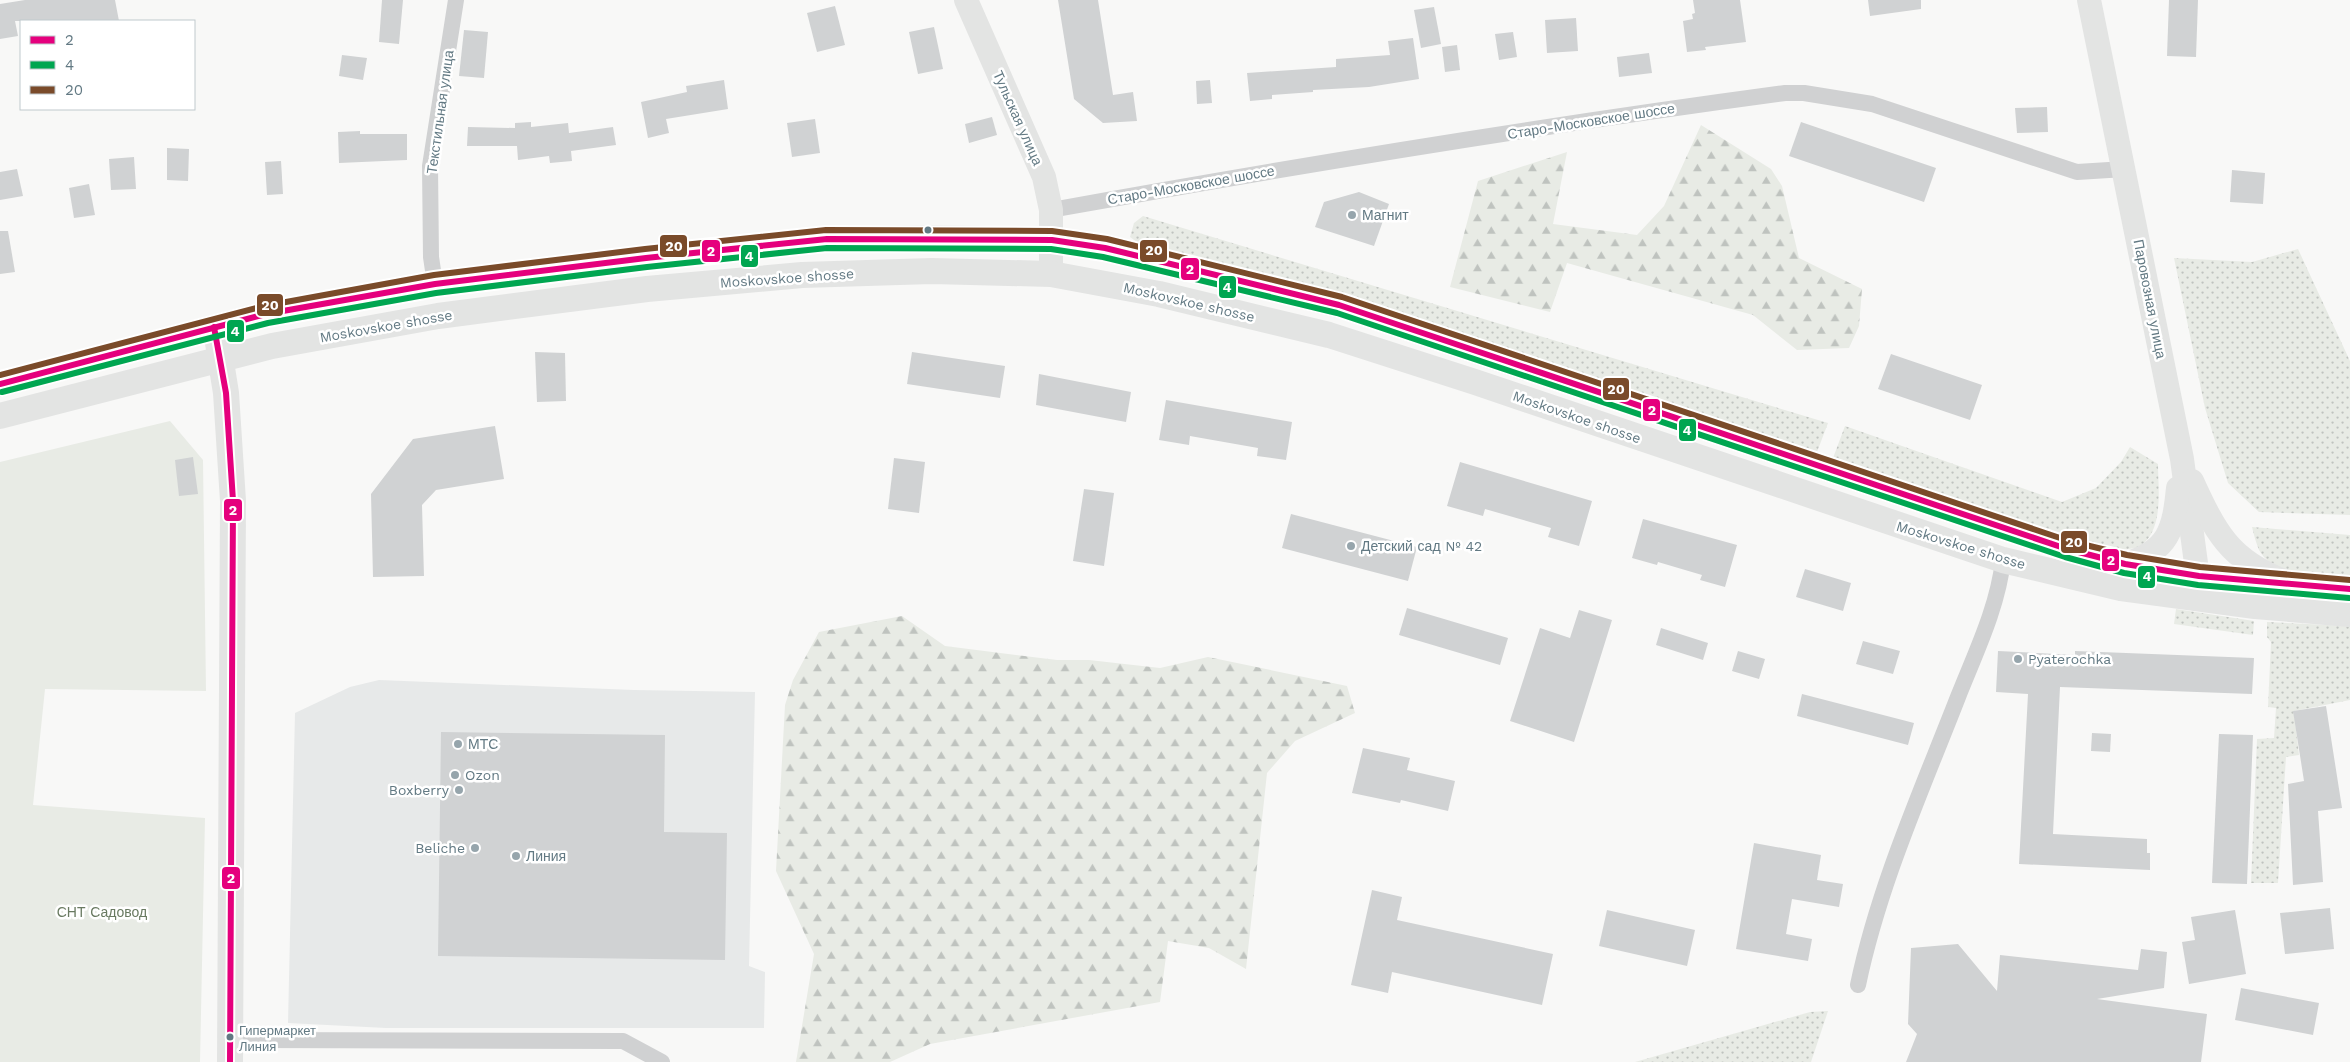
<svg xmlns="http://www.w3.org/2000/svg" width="2350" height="1062" font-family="'Work Sans',sans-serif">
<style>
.built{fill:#e7e9e9}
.grass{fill:url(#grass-dots)}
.forest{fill:url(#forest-firs)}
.green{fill:#e8ebe5}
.building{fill:#d0d2d3}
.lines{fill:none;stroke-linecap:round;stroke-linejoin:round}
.minor{stroke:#d0d1d2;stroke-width:16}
.secondary{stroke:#e3e4e3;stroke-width:24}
.primary{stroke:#e3e4e3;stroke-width:26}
.bus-1-casing{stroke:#fff;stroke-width:10}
.bus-2-casing{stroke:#fff;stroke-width:10}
.bus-3-casing{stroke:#fff;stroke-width:10}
.bus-1{stroke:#e5007d;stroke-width:6}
.bus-2{stroke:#00a651;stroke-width:6}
.bus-3{stroke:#7a4b2a;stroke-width:6}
.poi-dot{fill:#96a5ac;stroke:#fff;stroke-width:2}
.bus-dot{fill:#627983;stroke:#fff;stroke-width:2}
.labels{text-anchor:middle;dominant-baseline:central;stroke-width:5;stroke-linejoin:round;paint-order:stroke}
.bus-label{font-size:13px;fill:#627983;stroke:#fff;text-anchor:start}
.street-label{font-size:14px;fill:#627983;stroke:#fff}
.poi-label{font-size:14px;fill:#627983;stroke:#fff;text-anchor:start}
.park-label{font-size:14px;fill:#697a61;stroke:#fff}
.line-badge{stroke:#fff;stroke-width:2}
.badge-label{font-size:14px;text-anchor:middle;font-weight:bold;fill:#fff}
</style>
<defs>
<pattern id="grass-dots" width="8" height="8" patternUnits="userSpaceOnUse" patternTransform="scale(1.25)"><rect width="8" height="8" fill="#e8ebe5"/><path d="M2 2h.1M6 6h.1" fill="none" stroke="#bfc3bf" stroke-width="1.8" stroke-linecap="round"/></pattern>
<pattern id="forest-firs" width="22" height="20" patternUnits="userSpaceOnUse" patternTransform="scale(1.25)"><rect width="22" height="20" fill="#e8ebe5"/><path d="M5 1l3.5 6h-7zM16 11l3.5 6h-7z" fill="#bfc3bf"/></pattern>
</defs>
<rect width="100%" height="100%" fill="#f8f8f7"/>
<path class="built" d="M379 680 634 690 755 692 749 966 765 972 764 1028H386L288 1023 295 713 350 687Z"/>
<g class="grass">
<path d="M1143 216 1828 423 1817 452 1141 245 1130 237 1134 223Z"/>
<path d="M2298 249 2350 361V515L2259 512 2228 483 2205 408 2174 258 2252 262Z"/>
<path d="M1845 426 2062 502 2096 488 2121 462 2130 447 2158 464C2158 489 2165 535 2136 548 2131 549 2125 549 2120 550L2016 521 1833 458Z"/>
<path d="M2252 527 2350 535V577C2323 575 2274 578 2259 550 2256 543 2254 535 2252 527Z"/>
<path d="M2176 609 2254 621 2253 635 2174 624Z"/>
<path d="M2267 622 2350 626V700L2294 711 2299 755 2286 757 2278 883H2251L2257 739 2274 738 2276 708 2268 707 2271 642 2267 637Z"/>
<path d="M1828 1011 1811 1062H1635L1810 1012Z"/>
</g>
<g class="forest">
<path d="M1701 125 1771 169 1782 186 1799 258 1862 289 1859 326 1849 348 1797 350 1753 315 1567 263 1550 312 1450 287 1478 181 1567 152 1553 224 1637 235 1664 206Z"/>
<path d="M902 616 945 646 1057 660H1089L1160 668 1208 657 1347 686 1355 713 1295 741 1267 773 1246 969 1209 948 1168 941 1160 1002 930 1044 890 1062H796L814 954 776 871 785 705 793 680 819 632Z"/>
</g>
<path class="green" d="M170 421 203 460 206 691 45 689 33 805 205 818 200 1062H0V462Z"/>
<g class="building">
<path d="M25 0H115L119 21H15L18 36 0 39V4Z"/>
<path d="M382 0H403L399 44 379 42Z"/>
<path d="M1058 0H1098L1113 95 1133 92 1137 121 1103 123 1074 99Z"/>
<path d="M1693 0H1740L1746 42 1705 47 1706 50 1687 52 1683 21 1693 19 1692 14 1695 13Z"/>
<path d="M1868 0H1921V9L1870 16Z"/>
<path d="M2169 0H2198L2196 57 2167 56Z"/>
<path d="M835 6 845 45 817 52 807 13Z"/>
<path d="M1434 7 1441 44 1421 48 1414 10Z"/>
<path d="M1576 18 1578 51 1547 53 1545 20Z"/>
<path d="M934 27 943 69 918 74 909 32Z"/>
<path d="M464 30 488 32 484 78 459 76Z"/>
<path d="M1513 32 1517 57 1499 60 1495 34Z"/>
<path d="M1413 38 1419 79 1369 87 1313 90V92L1272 95V99L1250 101 1247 73 1336 67V59L1390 55 1388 41Z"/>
<path d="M1457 45 1460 70 1445 72 1442 47Z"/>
<path d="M1649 53 1652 73 1619 77 1617 57Z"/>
<path d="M342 55 367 58 363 80 339 76Z"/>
<path d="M724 80 728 109 666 119 669 133 648 138 641 102 687 92 686 86Z"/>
<path d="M1210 80 1212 103 1197 104 1196 81Z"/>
<path d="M2047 107 2048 132 2017 133 2015 108Z"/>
<path d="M992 117 997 135 969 143 965 124Z"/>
<path d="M815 119 820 153 792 157 787 123Z"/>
<path d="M531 122V127L568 123 569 133 613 127 616 145 571 151 572 161 550 163 549 156 518 160 517 146H467L468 127 515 128V123Z"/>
<path d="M1801 122 1936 168 1924 202 1789 156Z"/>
<path d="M360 131V134H407V160L339 163 338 132Z"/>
<path d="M167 148 189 149 188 181 167 180Z"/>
<path d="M134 157 136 189 111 190 109 159Z"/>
<path d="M281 161 283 194 267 195 265 162Z"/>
<path d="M17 169 23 196 0 200V172Z"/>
<path d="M2232 170 2265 173 2263 204 2230 202Z"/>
<path d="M89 184 95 215 74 218 69 188Z"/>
<path d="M1359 192 1389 204 1374 246 1315 227 1324 202Z"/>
<path d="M0 231H8L15 272 0 274Z"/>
<path d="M535 352 565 353 566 401 537 402Z"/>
<path d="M912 352 1005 366 1000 398 907 384Z"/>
<path d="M1891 354 1982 385 1970 420 1878 389Z"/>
<path d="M1039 374 1131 392 1126 422 1036 405Z"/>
<path d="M1166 400 1292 422 1286 460 1257 456 1258 448 1190 436 1189 445 1159 440Z"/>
<path d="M495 426 504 479 436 490 422 505 424 576 373 577 371 494 413 439Z"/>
<path d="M193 457 198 494 179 496 175 460Z"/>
<path d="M894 458 925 462 919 513 888 509Z"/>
<path d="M1460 462 1592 501 1579 546 1548 537 1551 528 1485 509 1483 516 1447 506Z"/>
<path d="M1084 489 1114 493 1104 566 1073 561Z"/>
<path d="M1291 514 1417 547 1408 581 1282 548Z"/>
<path d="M1643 519 1737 545 1725 587 1700 580 1702 575 1658 562 1657 565 1632 558Z"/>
<path d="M1805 569 1851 583 1843 611 1796 597Z"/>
<path d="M1407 608 1508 638 1500 665 1399 635Z"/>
<path d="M1579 610 1612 620 1574 742 1510 721 1540 628 1570 638Z"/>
<path d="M1661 628 1708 643 1703 660 1656 645Z"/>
<path d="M1863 641 1900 651 1893 674 1856 664Z"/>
<path d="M1738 651 1765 659 1759 679 1732 671Z"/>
<path d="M1998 651 2075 655V651L2254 658 2252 694 2060 687 2053 834 2147 839V853H2150V870L2019 864 2028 694 1996 692Z"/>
<path d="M1802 694 1914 723 1908 745 1797 716Z"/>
<path d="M2326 706 2342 808 2318 811 2323 882 2293 885 2288 784 2304 781 2293 711Z"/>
<path d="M441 732 665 735 664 832 727 833 725 960 438 956Z"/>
<path d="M2092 733 2111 734 2110 752 2091 751Z"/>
<path d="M2219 734 2253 735 2247 884 2212 883Z"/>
<path d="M1363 748 1410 758 1407 770 1455 781 1448 811 1401 800 1400 803 1352 793Z"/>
<path d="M1754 843 1821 855 1817 880 1843 884 1839 907 1792 899 1786 934 1812 939 1808 961 1736 949Z"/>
<path d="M1372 890 1402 897 1397 920 1553 954 1542 1005 1392 972 1388 993 1351 985Z"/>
<path d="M2330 908 2334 949 2285 954 2280 913Z"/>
<path d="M1607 910 1695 930 1687 966 1599 946Z"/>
<path d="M2235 910 2246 974 2189 984 2182 942 2195 940 2191 917Z"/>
<path d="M1958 944 1997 991 2000 955 2138 970 2141 949 2167 952 2164 988 2097 999 2207 1014 2201 1062H1906L1917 1034 1908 1024 1911 948Z"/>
<path d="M2241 988 2319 1003 2313 1035 2235 1020Z"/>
</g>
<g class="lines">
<g class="minor">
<path d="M1051 210C1294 166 1539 126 1785 93H1804L1872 104 2077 172 2125 169"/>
<path d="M435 284 431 257 430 166 456 0"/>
<path d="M1858 985C1879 885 1921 792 1958 697 1975 654 1998 607 2003 560"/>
<path d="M231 1040 623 1041 662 1062"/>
</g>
<g class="secondary">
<path d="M966 0 1044 177 1051 210V274"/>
<path d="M2089 0 2182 459 2200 593"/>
<path d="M2192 481C2215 531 2229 560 2284 581"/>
<path d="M2125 564C2169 551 2174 529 2178 488"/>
</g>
<g class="primary">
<path d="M218 343 226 393 233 501 230 1062"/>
<path d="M0 384 266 314 435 284 646 258 827 239 931 238 1052 240 1105 248 1339 305 2067 549 2125 564 2199 576 2350 589"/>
<path d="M0 416 272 346 438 316 647 289 802 275 932 271 1051 274 1159 294 1329 335 1475 382 2003 560 2121 588 2255 606 2350 614"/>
</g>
<defs>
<g id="bus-1">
<path d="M214 327 226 393 233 501 230 1062"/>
<path d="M0 384 266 314 435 284 646 258 827 239 1052 240 1105 248 1339 305 2067 549 2125 564 2199 576 2350 589"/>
</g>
<path id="bus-2" d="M2 392 268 323 436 293 647 267 827 248 1051 249 1103 257 1337 313 2065 557 2124 573 2198 585 2349 598"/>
<path id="bus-3" d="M0 375 264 306 434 275 645 249 826 230 1052 231 1107 239 1342 297 2069 541 2127 555 2200 567 2350 580"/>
</defs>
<use href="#bus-1" class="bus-1-casing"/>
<use href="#bus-2" class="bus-2-casing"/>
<use href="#bus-3" class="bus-3-casing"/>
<use href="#bus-1" class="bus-1"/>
<use href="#bus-2" class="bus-2"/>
<use href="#bus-3" class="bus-3"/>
</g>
<g class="poi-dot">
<circle cx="1352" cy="215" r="5"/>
<circle cx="1351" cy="546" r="5"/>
<circle cx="2018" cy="659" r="5"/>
<circle cx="458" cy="744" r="5"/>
<circle cx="455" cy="775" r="5"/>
<circle cx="459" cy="790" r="5"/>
<circle cx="475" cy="848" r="5"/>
<circle cx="516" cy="856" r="5"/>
</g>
<g class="bus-dot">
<circle cx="928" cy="230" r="4.5"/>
<circle cx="230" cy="1037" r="4.5"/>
</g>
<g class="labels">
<g class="bus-label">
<text x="239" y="1030">Гипермаркет<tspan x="239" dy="16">Линия</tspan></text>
</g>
<g class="street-label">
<text transform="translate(440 112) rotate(-82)">Текстильная улица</text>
<text transform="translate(1018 118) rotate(66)">Тульская улица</text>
<text transform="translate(1591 121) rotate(-9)">Старо-Московское шоссе</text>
<text transform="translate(1191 185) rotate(-10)">Старо-Московское шоссе</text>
<text transform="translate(787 278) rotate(-4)">Moskovskoe shosse</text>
<text transform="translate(2150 299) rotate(79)">Паровозная улица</text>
<text transform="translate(1189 302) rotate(13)">Moskovskoe shosse</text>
<text transform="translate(386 326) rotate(-10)">Moskovskoe shosse</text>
<text transform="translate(1577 417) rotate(19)">Moskovskoe shosse</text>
<text transform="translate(1961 545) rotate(17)">Moskovskoe shosse</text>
</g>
<g class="poi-label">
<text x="1362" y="215">Магнит</text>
<text x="1361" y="546">Детский сад № 42</text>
<text x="2028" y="659">Pyaterochka</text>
<text x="468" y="744">МТС</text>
<text x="465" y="775">Ozon</text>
<text x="449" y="790" text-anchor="end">Boxberry</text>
<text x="465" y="848" text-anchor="end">Beliche</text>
<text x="526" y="856">Линия</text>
</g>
<g class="park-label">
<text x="102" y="912">СНТ Садовод</text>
</g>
</g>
<g class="line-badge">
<rect x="659" y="234" width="29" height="24" rx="5" fill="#7a4b2a"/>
<rect x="1139" y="239" width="29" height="24" rx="5" fill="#7a4b2a"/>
<rect x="701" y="239" width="20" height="24" rx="5" fill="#e5007d"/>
<rect x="740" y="244" width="19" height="24" rx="5" fill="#00a651"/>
<rect x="1180" y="257" width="20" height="24" rx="5" fill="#e5007d"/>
<rect x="1218" y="275" width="19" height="24" rx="5" fill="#00a651"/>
<rect x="256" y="293" width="28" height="24" rx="5" fill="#7a4b2a"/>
<rect x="226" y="319" width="19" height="24" rx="5" fill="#00a651"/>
<rect x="1602" y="377" width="28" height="24" rx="5" fill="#7a4b2a"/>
<rect x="1642" y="398" width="19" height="24" rx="5" fill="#e5007d"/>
<rect x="1678" y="418" width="19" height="24" rx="5" fill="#00a651"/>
<rect x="223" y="498" width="20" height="24" rx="5" fill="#e5007d"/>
<rect x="2060" y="530" width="28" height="24" rx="5" fill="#7a4b2a"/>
<rect x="2101" y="548" width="19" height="24" rx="5" fill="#e5007d"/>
<rect x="2137" y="565" width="19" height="24" rx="5" fill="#00a651"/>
<rect x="221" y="866" width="20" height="24" rx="5" fill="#e5007d"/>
</g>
<g class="badge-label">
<text x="674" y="251">20</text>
<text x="1154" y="255">20</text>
<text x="711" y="256">2</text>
<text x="749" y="261">4</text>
<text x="1190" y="274">2</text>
<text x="1227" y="292">4</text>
<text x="270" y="310">20</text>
<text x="235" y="336">4</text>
<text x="1616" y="394">20</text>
<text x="1652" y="415">2</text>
<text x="1687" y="435">4</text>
<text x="233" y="515">2</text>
<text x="2074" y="547">20</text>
<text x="2111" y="565">2</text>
<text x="2147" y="581">4</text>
<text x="231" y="883">2</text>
</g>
<rect x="20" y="20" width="175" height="90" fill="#ffffff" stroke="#c0c9cd"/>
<rect x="30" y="36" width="25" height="8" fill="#e5007d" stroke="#c0c9cd"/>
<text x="65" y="45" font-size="15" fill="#627983">2</text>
<rect x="30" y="61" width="25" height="8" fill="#00a651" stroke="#c0c9cd"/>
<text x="65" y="70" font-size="15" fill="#627983">4</text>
<rect x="30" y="86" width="25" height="8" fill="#7a4b2a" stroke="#c0c9cd"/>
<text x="65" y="95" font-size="15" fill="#627983">20</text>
</svg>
